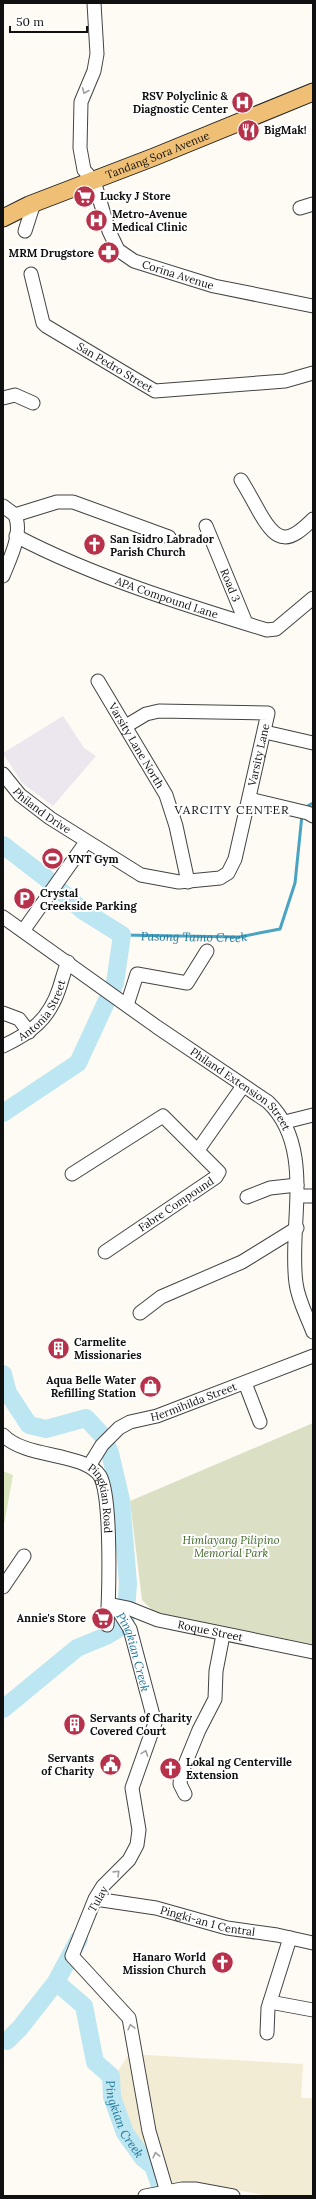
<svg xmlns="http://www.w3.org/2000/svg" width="316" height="2199" font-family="Lora,serif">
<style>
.industrial{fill:#ece6ee}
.farmland{fill:#f3ecd5}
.green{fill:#dae7bf}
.cemetery{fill:#dbe0c5}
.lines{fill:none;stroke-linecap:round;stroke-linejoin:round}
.stream{stroke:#49a4c4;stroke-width:3}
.river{stroke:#bce6f2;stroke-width:18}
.minor-casing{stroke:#434343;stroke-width:15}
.major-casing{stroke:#212121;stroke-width:19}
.minor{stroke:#fff;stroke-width:13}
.major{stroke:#eebf74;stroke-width:17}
.oneway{stroke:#9f9f9f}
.labels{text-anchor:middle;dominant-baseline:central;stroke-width:4;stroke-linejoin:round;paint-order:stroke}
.poi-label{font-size:11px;font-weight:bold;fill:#101010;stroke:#fff;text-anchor:start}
.street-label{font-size:11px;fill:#101010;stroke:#fff}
.park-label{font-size:11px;font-style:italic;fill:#3b6424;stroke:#fff}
.neighbourhood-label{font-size:12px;letter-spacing:1px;fill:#101010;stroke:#fff}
.water-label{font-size:12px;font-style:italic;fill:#21779a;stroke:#fff}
</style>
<rect width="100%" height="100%" fill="#fefbf4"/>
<path class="industrial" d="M63 716 84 748 96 756 53 806 22 783 3 753Z"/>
<path class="farmland" d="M129 2054 303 2064 301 2098H313V2196H270L197 2183 163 2188 156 2167 123 2133 114 2103V2077Z"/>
<path class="green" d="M3 1471 13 1475 3 1530Z"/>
<path class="cemetery" d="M313 1423V1644L156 1614 142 1600 130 1501Z"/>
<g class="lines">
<g class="stream">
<path d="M304 808 313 803"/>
<path id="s1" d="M122 935 239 937 280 929 295 883 302 815"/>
</g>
<g class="river">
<path d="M3 845 46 878 82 910 122 935 115 983 78 1063 3 1113"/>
<path d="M3 1374 8 1393 29 1425 46 1429 86 1418 102 1435 110 1453 121 1500 128 1583 125 1626"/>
<path d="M3 1709 77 1648 106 1636 124 1625"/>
<path d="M56 1982 79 1939"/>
<path id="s2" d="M7 2041 20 2028 56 1982 84 2006 95 2062 111 2076 112 2097 125 2133 143 2158 153 2166 161 2188"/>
</g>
<defs>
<g id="minor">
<path id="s3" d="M94 3 97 54 94 71 81 102 80 148 84 170 94 181 109 231 118 250 134 261 214 286 313 306"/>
<path d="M300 208 313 204"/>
<path d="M25 231 34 203"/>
<path id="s4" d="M31 274 43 323 46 326 155 391 285 381 313 373"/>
<path d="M3 398 15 395 33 403"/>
<path d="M241 480C248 491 254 503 261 515 278 544 289 543 313 519"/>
<path d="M3 506 15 515C23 534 10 558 3 576"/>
<path d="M15 515 57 502H73L169 537"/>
<path id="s5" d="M206 526 246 623"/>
<path id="s6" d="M16 536C92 576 185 605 267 630L276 629 313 598"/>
<path id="s7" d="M98 681 166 795 176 826 188 882"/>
<path d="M265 732 313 743"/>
<path id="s8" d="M3 774 20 795 50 818 141 875 179 882 220 878 228 873 235 859 268 713 159 711 146 714 126 726"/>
<path d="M249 799 308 813 313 816"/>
<path id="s9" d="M3 917 157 1027 268 1102C316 1148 288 1226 296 1283 298 1300 307 1316 313 1332"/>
<path d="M23 931 86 842"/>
<path d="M127 1005 137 974 187 983 207 951"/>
<path d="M3 1013 19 1019 29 1032"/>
<path id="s10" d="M3 1046C31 1033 49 1019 59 989 62 980 64 971 68 962"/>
<path d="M285 1122 313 1115"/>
<path d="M198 1150 243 1086"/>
<path d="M72 1174 163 1116 219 1172 216 1177 105 1252"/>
<path d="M298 1196H313"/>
<path d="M247 1197 270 1188 297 1185"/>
<path d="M140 1313 161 1297 242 1262 297 1228"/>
<path d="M245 1383 260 1422"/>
<path id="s11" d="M3 1435C17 1450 46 1453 65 1458 77 1461 93 1465 100 1476 112 1497 109 1597 107 1625"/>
<path id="s12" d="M89 1466 102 1445 119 1428 130 1422 157 1416 313 1356"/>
<path d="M3 1587 24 1556"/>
<path id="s13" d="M109 1604 118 1610 130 1629 155 1723 132 1788 139 1830 137 1845 129 1860 103 1886 95 1899 72 1956 129 2018 149 2131 167 2192"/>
<path id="s14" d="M113 1605 128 1608 158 1620 313 1652"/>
<path d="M185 1794 180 1784 181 1774 199 1730 215 1699 216 1671 223 1635"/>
<path id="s15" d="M102 1900 156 1908 227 1928 277 1935 313 1943"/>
<path d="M270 2002 313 2010"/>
<path d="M267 2033 268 2008 290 1938"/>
<path d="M145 2196 182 2189H195L233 2196"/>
</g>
<g id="major">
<path id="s16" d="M3 218 29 205 154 157 313 92"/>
</g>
</defs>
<use href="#minor" class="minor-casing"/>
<use href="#major" class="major-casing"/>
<use href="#minor" class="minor"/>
<use href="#major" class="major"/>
</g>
<defs><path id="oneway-chevron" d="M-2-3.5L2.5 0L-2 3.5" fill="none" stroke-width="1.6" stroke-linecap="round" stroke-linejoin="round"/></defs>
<g class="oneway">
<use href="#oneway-chevron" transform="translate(85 91) rotate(113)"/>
<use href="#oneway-chevron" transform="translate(145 1753) rotate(-69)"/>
<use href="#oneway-chevron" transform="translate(117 1873) rotate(-44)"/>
<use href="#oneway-chevron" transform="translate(131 2027) rotate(-104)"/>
<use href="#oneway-chevron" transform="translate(156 2155) rotate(-104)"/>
</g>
<defs>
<symbol id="hospital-disc" viewBox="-11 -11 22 22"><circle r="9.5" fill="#b7314b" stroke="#fff"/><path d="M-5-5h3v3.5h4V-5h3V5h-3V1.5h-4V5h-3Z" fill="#fff"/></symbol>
<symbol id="restaurant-disc" viewBox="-11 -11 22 22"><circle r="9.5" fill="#b7314b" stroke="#fff"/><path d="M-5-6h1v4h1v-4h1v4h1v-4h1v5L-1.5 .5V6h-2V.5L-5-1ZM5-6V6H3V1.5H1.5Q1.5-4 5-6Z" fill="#fff"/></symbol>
<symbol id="supermarket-disc" viewBox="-11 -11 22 22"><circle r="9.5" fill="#b7314b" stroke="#fff"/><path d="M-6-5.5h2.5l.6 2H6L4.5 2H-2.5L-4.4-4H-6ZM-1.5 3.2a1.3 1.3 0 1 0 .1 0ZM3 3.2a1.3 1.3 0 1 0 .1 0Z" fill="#fff"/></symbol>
<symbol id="pharmacy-disc" viewBox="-11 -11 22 22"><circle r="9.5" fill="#b7314b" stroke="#fff"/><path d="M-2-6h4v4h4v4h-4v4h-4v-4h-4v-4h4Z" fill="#fff"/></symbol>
<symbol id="church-disc" viewBox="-11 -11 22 22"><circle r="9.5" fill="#b7314b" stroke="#fff"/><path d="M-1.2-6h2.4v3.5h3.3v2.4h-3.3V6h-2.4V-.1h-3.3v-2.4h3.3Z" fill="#fff"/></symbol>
<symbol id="stadium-disc" viewBox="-11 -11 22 22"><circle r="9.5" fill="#b7314b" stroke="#fff"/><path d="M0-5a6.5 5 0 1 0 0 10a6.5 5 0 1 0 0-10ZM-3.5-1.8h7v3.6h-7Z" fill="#fff"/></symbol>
<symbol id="parking-disc" viewBox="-11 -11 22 22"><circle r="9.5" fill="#b7314b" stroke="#fff"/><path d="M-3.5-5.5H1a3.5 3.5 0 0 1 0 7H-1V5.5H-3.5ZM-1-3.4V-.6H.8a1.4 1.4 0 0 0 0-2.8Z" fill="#fff"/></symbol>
<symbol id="building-disc" viewBox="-11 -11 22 22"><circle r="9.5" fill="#b7314b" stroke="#fff"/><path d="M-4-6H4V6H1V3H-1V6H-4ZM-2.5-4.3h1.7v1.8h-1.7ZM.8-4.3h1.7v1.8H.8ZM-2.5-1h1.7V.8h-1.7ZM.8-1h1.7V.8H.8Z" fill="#fff"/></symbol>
<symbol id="shop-disc" viewBox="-11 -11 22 22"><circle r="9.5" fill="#b7314b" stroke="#fff"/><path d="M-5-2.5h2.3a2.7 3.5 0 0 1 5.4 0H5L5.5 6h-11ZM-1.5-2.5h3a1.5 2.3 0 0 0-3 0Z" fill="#fff"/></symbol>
<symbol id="civic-disc" viewBox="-11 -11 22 22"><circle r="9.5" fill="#b7314b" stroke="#fff"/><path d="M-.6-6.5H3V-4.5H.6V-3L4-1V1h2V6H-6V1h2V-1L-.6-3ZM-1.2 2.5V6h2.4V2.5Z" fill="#fff"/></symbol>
</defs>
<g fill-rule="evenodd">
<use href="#hospital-disc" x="230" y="90" width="25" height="25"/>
<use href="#restaurant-disc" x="236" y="118" width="25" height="25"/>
<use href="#supermarket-disc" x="72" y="184" width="25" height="25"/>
<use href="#hospital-disc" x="84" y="208" width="25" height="25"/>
<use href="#pharmacy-disc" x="96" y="240" width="25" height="25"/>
<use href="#church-disc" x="82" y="532" width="25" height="25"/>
<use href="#stadium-disc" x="40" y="846" width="25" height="25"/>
<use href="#parking-disc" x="12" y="886" width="25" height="25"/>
<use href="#building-disc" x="46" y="1336" width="25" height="25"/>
<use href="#shop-disc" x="138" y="1374" width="25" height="25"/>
<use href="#supermarket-disc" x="90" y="1606" width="25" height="25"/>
<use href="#building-disc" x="62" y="1712" width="25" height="25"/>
<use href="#civic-disc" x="98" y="1752" width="25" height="25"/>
<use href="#church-disc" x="158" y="1756" width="25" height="25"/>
<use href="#church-disc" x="210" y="1950" width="25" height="25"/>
</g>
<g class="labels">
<g class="poi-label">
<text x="228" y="96" text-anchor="end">RSV Polyclinic &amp;<tspan x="228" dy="13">Diagnostic Center</tspan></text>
<text x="264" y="130">BigMak!</text>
<text x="100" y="196">Lucky J Store</text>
<text x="112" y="214">Metro-Avenue<tspan x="112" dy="13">Medical Clinic</tspan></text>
<text x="94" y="253" text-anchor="end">MRM Drugstore</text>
<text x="110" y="539">San Isidro Labrador<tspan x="110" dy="13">Parish Church</tspan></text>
<text x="68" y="859">VNT Gym</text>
<text x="40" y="893">Crystal<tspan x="40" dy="13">Creekside Parking</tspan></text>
<text x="74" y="1342">Carmelite<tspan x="74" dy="13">Missionaries</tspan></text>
<text x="136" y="1380" text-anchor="end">Aqua Belle Water<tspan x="136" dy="13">Refilling Station</tspan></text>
<text x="86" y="1618" text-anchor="end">Annie's Store</text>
<text x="90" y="1718">Servants of Charity<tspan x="90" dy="13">Covered Court</tspan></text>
<text x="94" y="1758" text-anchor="end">Servants<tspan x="94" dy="13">of Charity</tspan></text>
<text x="186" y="1762">Lokal ng Centerville<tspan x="186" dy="13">Extension</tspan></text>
<text x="206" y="1957" text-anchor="end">Hanaro World<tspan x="206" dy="13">Mission Church</tspan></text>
</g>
<g class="street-label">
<text stroke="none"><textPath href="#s16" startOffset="167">Tandang Sora Avenue</textPath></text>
<text stroke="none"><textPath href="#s3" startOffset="324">Corina Avenue</textPath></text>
<text stroke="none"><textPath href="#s4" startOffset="135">San Pedro Street</textPath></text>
<text stroke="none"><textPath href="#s5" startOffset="64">Road 3</textPath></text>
<text stroke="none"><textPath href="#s6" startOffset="163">APA Compound Lane</textPath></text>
<text stroke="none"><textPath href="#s7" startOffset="75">Varsity Lane North</textPath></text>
<text stroke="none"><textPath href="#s8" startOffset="384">Varsity Lane</textPath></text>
<text stroke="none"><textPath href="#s8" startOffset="54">Philand Drive</textPath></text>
<text stroke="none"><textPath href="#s10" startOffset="55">Antonia Street</textPath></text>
<text stroke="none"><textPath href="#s9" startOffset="294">Philand Extension Street</textPath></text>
<text transform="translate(176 1204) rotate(-34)">Fabre Compound</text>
<text stroke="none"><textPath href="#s12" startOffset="128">Hermihilda Street</textPath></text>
<text stroke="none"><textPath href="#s11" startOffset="129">Pingkian Road</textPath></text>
<text stroke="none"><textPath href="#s14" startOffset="101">Roque Street</textPath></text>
<text transform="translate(98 1899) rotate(-60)">Tulay</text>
<text stroke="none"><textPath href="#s15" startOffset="108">Pingki-an 1 Central</textPath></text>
</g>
<g class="park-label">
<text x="231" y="1540">Himlayang Pilipino<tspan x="231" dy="13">Memorial Park</tspan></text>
</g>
<g class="neighbourhood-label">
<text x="232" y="809">VARCITY CENTER</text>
</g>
<g class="water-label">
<text stroke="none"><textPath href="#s1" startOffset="72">Pasong Tamo Creek</textPath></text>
<text stroke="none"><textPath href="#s13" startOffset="56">Pingkian Creek</textPath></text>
<text stroke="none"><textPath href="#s2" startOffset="238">Pingkian Creek</textPath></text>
</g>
</g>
<rect width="316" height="2199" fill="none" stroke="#101010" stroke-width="8"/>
<path d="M10 26v6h77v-6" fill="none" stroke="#101010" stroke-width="2"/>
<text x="16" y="26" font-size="12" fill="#101010" stroke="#ffffff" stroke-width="3" paint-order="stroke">50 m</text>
</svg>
